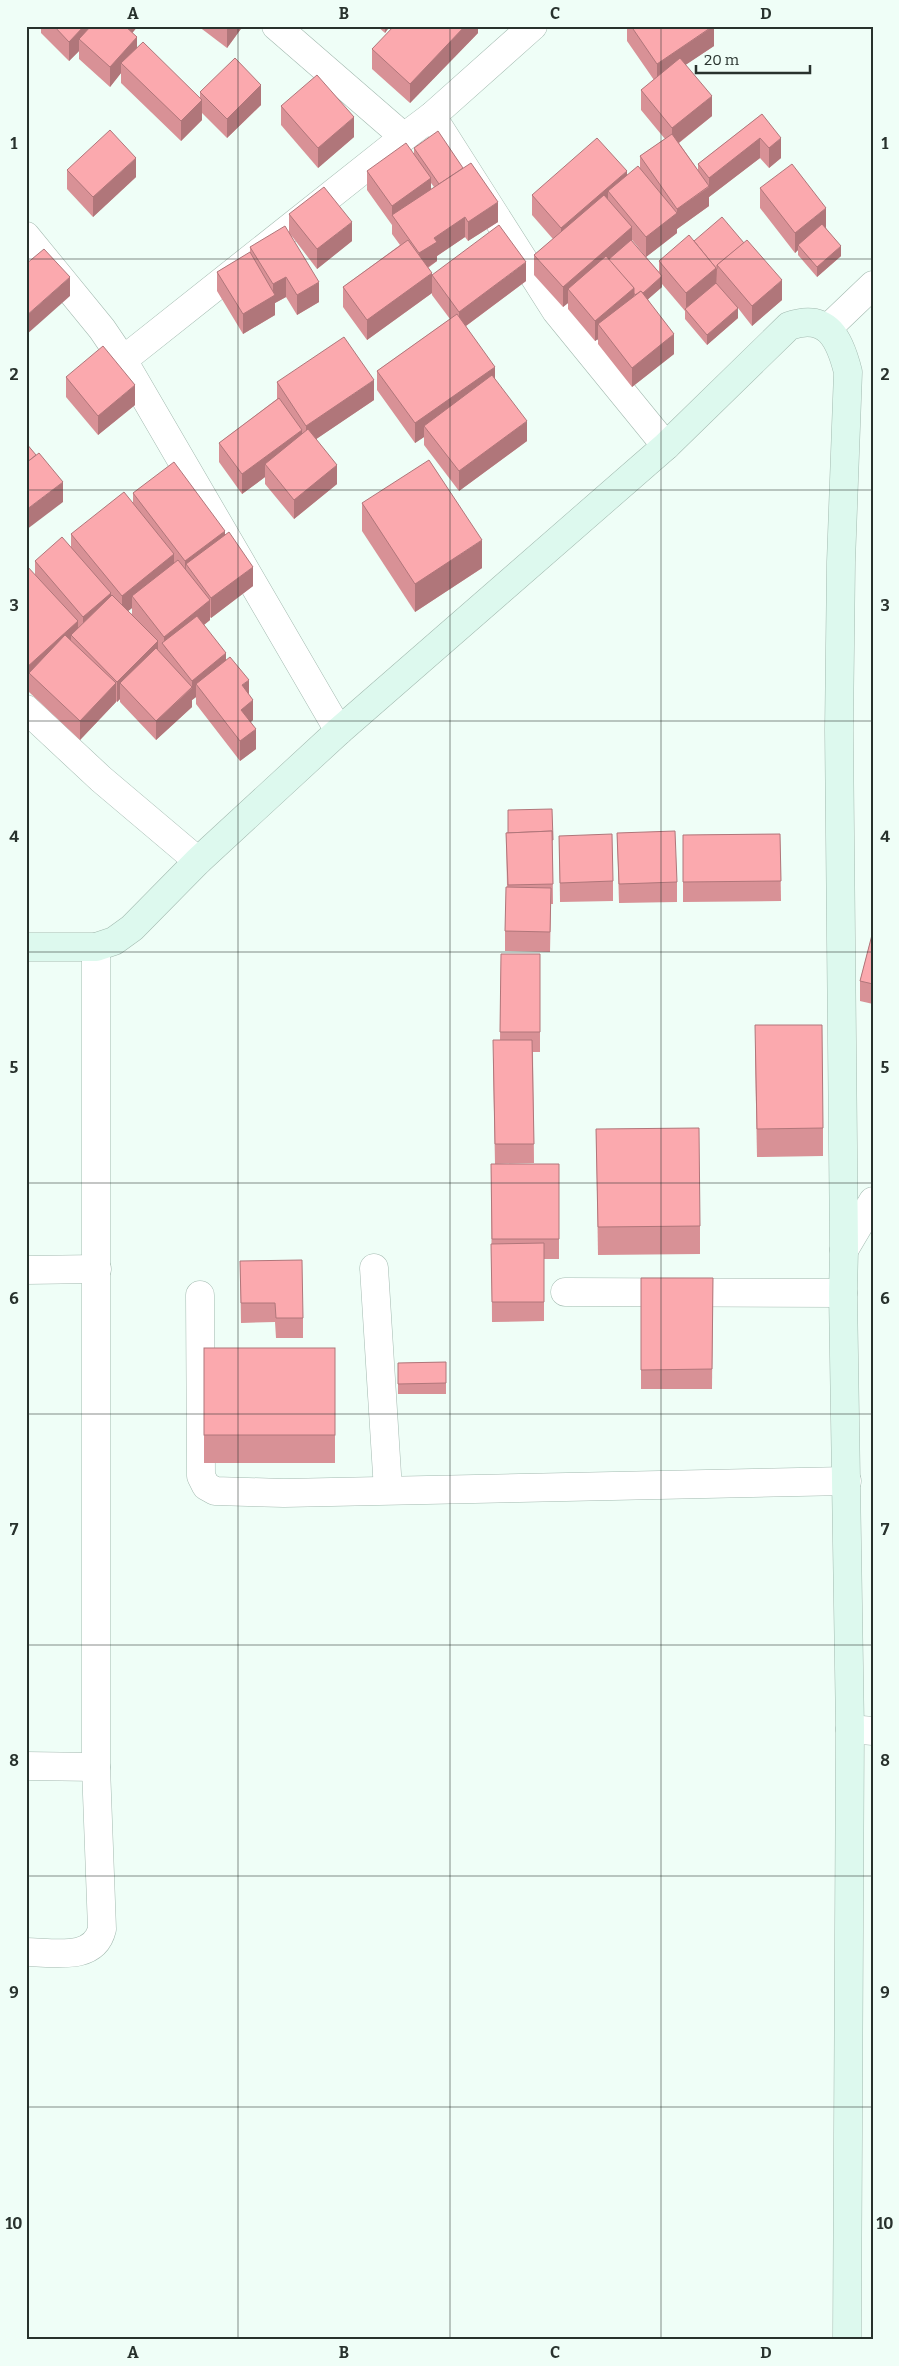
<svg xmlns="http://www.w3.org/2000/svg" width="899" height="2366" font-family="Bitter,serif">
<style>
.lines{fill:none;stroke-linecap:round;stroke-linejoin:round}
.street-casing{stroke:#a3bab0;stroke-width:29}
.secondary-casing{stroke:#a3bab0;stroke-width:29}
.street{stroke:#fff;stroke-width:28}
.secondary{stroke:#ddf9ee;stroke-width:28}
.wall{fill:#d89196;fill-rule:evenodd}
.shaded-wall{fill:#b0767a}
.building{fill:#fba9ae;stroke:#b0767a}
.grid{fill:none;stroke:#28322d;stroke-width:1;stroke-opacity:0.55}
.neatline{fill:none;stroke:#28322d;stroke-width:2}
.grid-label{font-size:16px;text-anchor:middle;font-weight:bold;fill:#28322d}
</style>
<rect width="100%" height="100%" fill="#effef7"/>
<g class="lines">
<defs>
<g id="street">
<path d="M276 26 404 137"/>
<path d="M432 116 556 311 666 446"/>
<path d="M26 236 102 329 123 360 339 731"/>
<path d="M828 328 873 285"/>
<path d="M123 360 404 137 432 116 533 26"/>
<path d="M26 709 101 779 198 861"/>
<path d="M844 1250 873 1201"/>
<path d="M374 1268 388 1490"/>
<path d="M26 1270 97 1269"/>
<path d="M565 1292 843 1293"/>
<path d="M200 1295 201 1476 206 1486 215 1491 284 1493 847 1481"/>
<path d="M850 1729 873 1731"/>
<path d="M26 1766 96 1767"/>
<path d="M26 1952C53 1952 94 1962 102 1929L96 1767V947"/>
</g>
<path id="secondary" d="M26 947H96L114 941 132 928 198 861 339 731 666 446 789 326C828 312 840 340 848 372L841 562 839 730 844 1250 843 1293 850 1729 847 2340"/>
</defs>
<use href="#street" class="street-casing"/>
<use href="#secondary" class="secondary-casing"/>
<use href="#street" class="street"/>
<use href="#secondary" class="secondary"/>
</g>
<g class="wall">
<path d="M41 26H138L132 33 137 48 200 98V92L261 105 227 138 202 113V120L181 141 121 83V73L110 87 79 59V51L69 61 41 33Z"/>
<path d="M198 26H243L227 48Z"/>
<path d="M377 26H390L385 33Z"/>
<path d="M478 26V33L410 103 372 69V49Z"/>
<path d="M627 26H714V46L685 65 712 116 679 143 698 170V164L762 114 781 158 769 168 760 158 709 197V206L677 229V228V233L646 257 632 240V241L659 272V261L694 241 782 300 752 326 738 308V318L707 345 685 319V311L662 284V287L648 299 674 354 632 387 598 344V339L595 341 568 309V303L563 307 534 275V255L553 239 532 215V195L627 175 640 168V156L665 139 641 110V90L654 80 627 41Z"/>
<path d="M281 106 354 137 318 168 281 125Z"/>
<path d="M414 148 498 222 468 241 465 237 437 256V261L428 268 432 293 367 340 343 307V287L400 245 392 234V225L367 190V171L414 155ZM431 183 434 187 431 189Z"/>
<path d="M67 170 136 177 93 217 67 189Z"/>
<path d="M760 188 826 228 841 256 817 277 798 255V250L795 253 760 208Z"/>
<path d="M289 214 352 241 317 269 291 235 319 302 297 315 286 297 275 303V315L243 334 217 291V272L250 253V247L289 233Z"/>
<path d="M432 275 526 281 466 326 495 379 527 441 459 491 424 445V437L415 443 377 390V371L450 319 432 295Z"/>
<path d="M66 377 135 405 98 435 66 397Z"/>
<path d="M277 382 374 400 316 439 337 484 294 519 265 484V477L242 494 219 462V443L277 399Z"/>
<path d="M133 493 225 535 253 586 211 618 210 617V620L204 625 249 695 253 720 251 722 256 749 240 761 196 704V697L192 700V707L156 740 120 702V699L117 702 116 701V702L80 740 29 692V685L26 687 35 574V561L71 548V534L133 503ZM132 608V614L128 611Z"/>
<path d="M362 503 482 568 415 612 362 531Z"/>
<path d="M552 809 553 904H551L550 952 505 951V931L507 887 506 833Z"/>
<path d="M617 833 677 882V902L619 903Z"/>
<path d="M780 834 781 901 683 902V835Z"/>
<path d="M559 836 613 881V901L560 902Z"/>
<path d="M873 931V1004L860 1001V981Z"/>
<path d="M501 954H540V1052H533L534 1163 495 1164H559V1259H544V1321L492 1322 491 1164H495L493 1060 500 1040Z"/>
<path d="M755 1053 823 1128V1156L757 1157Z"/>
<path d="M596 1129 700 1226V1254L598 1255Z"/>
<path d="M240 1261 303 1318V1338H276L275 1322 241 1323Z"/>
<path d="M641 1278H713L712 1389H641Z"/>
<rect x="204" y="1348" width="131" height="115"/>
<path d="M446 1362V1394H398V1363Z"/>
</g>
<g class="shaded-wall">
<path d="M84 26H100L79 39V51L69 61V42Z"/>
<path d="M124 26H138L124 43Z"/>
<path d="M228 26H243L227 48V28Z"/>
<path d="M385 26H390L385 33Z"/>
<path d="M465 26H478V33L410 103V84Z"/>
<path d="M714 26V46L657 84V64Z"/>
<path d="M137 37V56L121 63V73L110 87V67Z"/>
<path d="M261 85V105L227 138V119Z"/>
<path d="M29 91V111L26 114V94Z"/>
<path d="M712 96V116L672 148V128Z"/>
<path d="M202 100V120L181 141V121Z"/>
<path d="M354 117V137L318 168V148Z"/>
<path d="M760 138V158L709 197V206L677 229V209L709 187V178Z"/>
<path d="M781 138V158L769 168V148Z"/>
<path d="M136 158V177L93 217V197Z"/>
<path d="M627 171V190L608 191V207L561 248V228Z"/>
<path d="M431 178V198L392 215V225V206Z"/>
<path d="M498 202V222L468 241V222Z"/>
<path d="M826 208V228L801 248 798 245V250L795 253V233Z"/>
<path d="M677 213V233L646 257V237Z"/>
<path d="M465 217V237L437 256V261L419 273V253L434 238Z"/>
<path d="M352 222V241L317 269V249Z"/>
<path d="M632 227V247L568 289V303L563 307V287Z"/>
<path d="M841 246V256L817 277V267Z"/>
<path d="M526 262V281L459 331V312Z"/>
<path d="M716 268 717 269 716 288 686 311V293Z"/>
<path d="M432 273V293L367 340V320Z"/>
<path d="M662 276V287L638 308V298Z"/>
<path d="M70 277V296L26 335V316Z"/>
<path d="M286 277V297L275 303V315L243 334V314L273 296V284Z"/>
<path d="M782 280V300L752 326V306Z"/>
<path d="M319 282V302L297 315V295Z"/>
<path d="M634 288V308L598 324V339L595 341V321Z"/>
<path d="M738 308V318L707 345V335Z"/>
<path d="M674 334V354L632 387V368Z"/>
<path d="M495 367V386L424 426V437L415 443V423Z"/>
<path d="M374 380V400L306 446V426Z"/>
<path d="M135 385V405L98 435V416Z"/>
<path d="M527 421V441L459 491V471Z"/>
<path d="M302 430V449L265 464V477L242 494V474Z"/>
<path d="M337 465V484L294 519V500Z"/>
<path d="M63 482V502L26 530V510Z"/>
<path d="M225 531V550L186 564 185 581V561Z"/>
<path d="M482 540V568L415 612V584Z"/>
<path d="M174 554V573L132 596V608L122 616V596Z"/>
<path d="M253 567V586L211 618V598Z"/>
<path d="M111 593V613L83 637V617Z"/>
<path d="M210 600V620L169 652 164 646V637Z"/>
<path d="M78 621V640L71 635V647L29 673V685L26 687V668Z"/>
<path d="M158 641V661L120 683V699L117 702V682Z"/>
<path d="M226 653V672L196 684V697L192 700V707L156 740V721L192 688V681Z"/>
<path d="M249 680V699L242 685Z"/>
<path d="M116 683V702L80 740V721Z"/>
<path d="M253 700V720L241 729V710Z"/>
<path d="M256 729V749L240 761V741Z"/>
</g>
<g class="building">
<path d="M54 26H84L69 42Z"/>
<path d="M91 26H125L137 37 110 67 79 39Z"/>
<path d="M394 26H465L410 84 372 49Z"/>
<path d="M631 26H713L657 64Z"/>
<path d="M143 42 202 100 181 121 121 63Z"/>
<path d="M235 58 261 85 227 119 200 92Z"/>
<path d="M680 58 712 96 672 128 641 90Z"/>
<path d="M317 75 354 117 318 148 281 106Z"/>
<path d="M26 88 29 91 26 94Z"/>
<path d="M762 114 781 138 769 148 760 138 709 178 698 164Z"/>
<path d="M110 130 136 158 93 197 67 170Z"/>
<path d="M438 131 463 168 439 184 414 148Z"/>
<path d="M672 134 709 186 677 209 640 156Z"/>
<path d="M597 138 627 171 561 228 532 195Z"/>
<path d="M406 143 431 178 392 206 367 171Z"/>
<path d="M471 163 498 202 468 222 465 217 434 238 437 242 419 253 392 215Z"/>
<path d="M792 164 826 208 795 233 760 188Z"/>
<path d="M638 166 677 213 646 237 608 191Z"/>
<path d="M324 187 352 222 317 249 289 214Z"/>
<path d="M604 195 632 227 563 287 534 255Z"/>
<path d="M722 217 744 243 717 265V269L716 270V268L694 241Z"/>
<path d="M822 224 841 246 817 267 798 245Z"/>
<path d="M499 225 526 262 459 312 432 275Z"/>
<path d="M285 226 319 282 297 295 286 277 273 284 250 247Z"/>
<path d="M689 235 716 268 686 293 659 261Z"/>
<path d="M408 240 432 273 367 320 343 287Z"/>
<path d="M631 240 662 276 643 293 641 291 635 295 634 293V288L608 260Z"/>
<path d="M747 240 782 280 752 306 717 265Z"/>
<path d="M44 249 70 277 26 316V264Z"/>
<path d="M250 252 275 295 243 314 217 272Z"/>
<path d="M606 256 634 288 595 321 568 289Z"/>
<path d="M716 283 738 308 707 335 685 309Z"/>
<path d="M641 291 674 334 632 368 598 324Z"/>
<path d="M457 314 495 367 415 423 377 371Z"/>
<path d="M344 337 374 380 306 426 277 382Z"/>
<path d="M103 346 135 385 98 416 66 377Z"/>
<path d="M492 375 527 421 459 471 424 426Z"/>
<path d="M279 398 302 430 242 474 219 443Z"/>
<path d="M308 429 337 465 294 500 265 464Z"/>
<path d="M26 443 36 455 26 463Z"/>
<path d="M39 453 63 482 26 510V463Z"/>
<path d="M429 460 482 540 415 584 362 503Z"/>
<path d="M174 462 225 531 185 561 133 493Z"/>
<path d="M124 492 174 554 122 596 71 534Z"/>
<path d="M229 532 253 567 211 598 186 564Z"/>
<path d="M62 537 111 593 83 617 35 561Z"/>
<path d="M178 560 210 600 164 637 132 596Z"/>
<path d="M26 565 78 621 26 668Z"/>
<path d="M112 595 158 641 117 682 71 635Z"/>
<path d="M197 616 226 653 192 681 162 643Z"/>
<path d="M65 635 116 683 80 721 29 673Z"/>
<path d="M156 648 192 687 156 721 120 683Z"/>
<path d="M230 657 249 680 242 685 253 700 241 710 256 729 240 741 196 684Z"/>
<path d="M552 809 553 840H552V831L508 833V810Z"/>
<path d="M552 831 553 884 508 885 506 833Z"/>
<path d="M675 831 677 882 619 884 617 833Z"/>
<path d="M612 834 613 881 560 883 559 836Z"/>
<path d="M780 834 781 881 683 882V835Z"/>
<path d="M506 887 551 888 550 932 505 931Z"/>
<path d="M873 931V984L860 981Z"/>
<path d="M501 954H540V1032H500Z"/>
<path d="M755 1025H822L823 1128 757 1129Z"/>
<path d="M493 1040H532L534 1144H495Z"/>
<path d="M699 1128 700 1226 598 1227 596 1129Z"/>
<path d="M491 1164H559V1239H492Z"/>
<path d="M544 1243V1302H492L491 1244Z"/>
<path d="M302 1260 303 1318H276L275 1303H241L240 1261Z"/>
<path d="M641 1278H713L712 1369 641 1370Z"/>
<rect x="204" y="1348" width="131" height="87"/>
<path d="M446 1362V1383L398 1384V1363Z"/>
</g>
<path class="grid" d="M238 26V2340M450 26V2340M661 26V2340M26 259H873M26 490H873M26 721H873M26 952H873M26 1183H873M26 1414H873M26 1645H873M26 1876H873M26 2107H873"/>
<rect width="899" height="2366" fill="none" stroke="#effef7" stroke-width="55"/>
<path d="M696 65v8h114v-8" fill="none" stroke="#28322d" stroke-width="2.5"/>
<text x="704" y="65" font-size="15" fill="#28322d" stroke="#effef7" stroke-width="4" paint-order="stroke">20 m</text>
<rect x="28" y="28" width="844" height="2310" class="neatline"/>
<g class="grid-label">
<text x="133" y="19">A</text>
<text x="344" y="19">B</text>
<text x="555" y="19">C</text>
<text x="766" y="19">D</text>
<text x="14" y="149">1</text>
<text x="885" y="149">1</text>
<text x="14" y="380">2</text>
<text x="885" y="380">2</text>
<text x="14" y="611">3</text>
<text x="885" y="611">3</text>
<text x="14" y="842">4</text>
<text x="885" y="842">4</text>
<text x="14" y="1073">5</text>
<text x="885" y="1073">5</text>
<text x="14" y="1304">6</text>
<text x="885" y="1304">6</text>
<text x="14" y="1535">7</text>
<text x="885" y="1535">7</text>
<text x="14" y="1766">8</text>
<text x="885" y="1766">8</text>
<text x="14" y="1998">9</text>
<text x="885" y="1998">9</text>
<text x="14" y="2229">10</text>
<text x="885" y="2229">10</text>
<text x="133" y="2358">A</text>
<text x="344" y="2358">B</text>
<text x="555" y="2358">C</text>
<text x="766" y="2358">D</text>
</g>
</svg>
